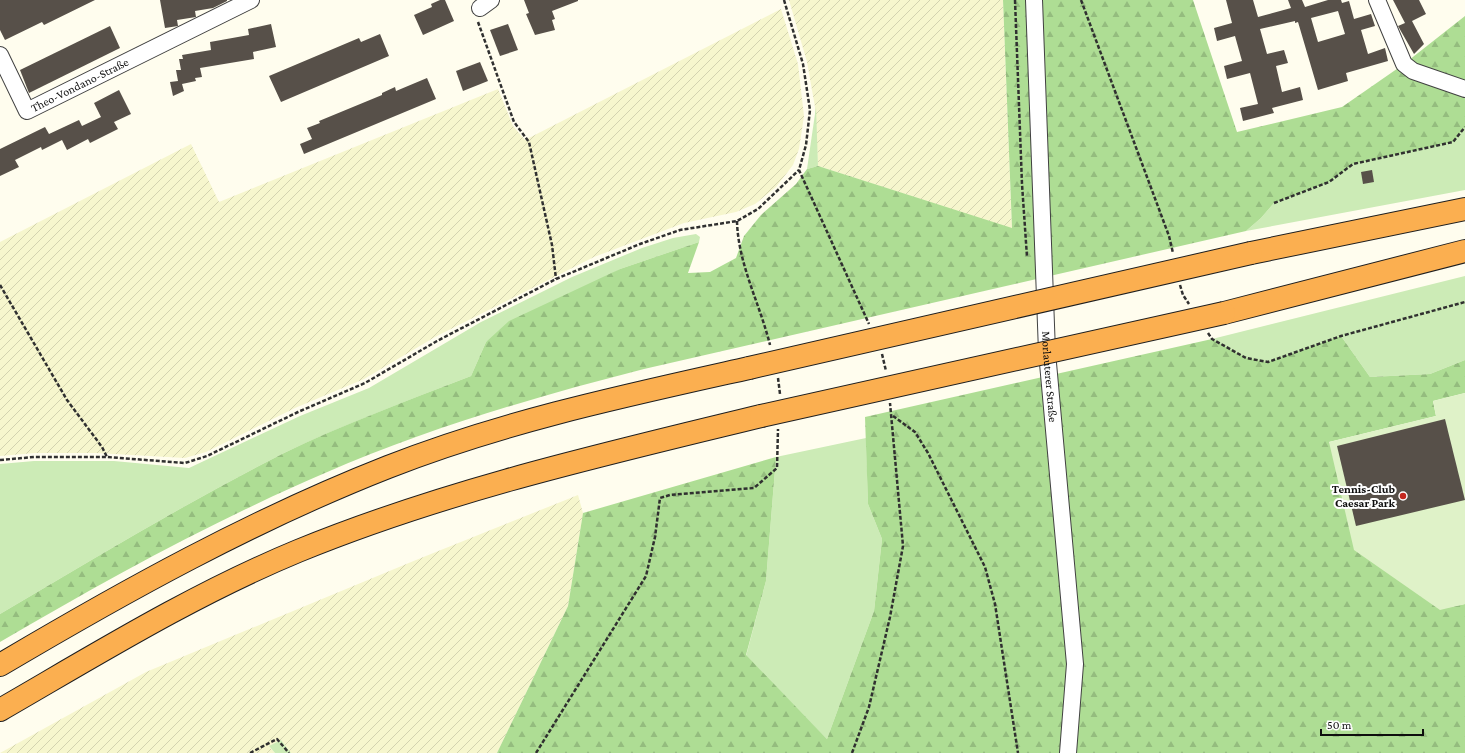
<svg xmlns="http://www.w3.org/2000/svg" width="1465" height="753" font-family="'Crimson Pro',serif">
<style>
.farmland{fill:url(#farmland-furrows)}
.grass{fill:#ccebb6}
.forest{fill:url(#forest-firs)}
.pitch{fill:#dff2c8}
.building{fill:#575049;fill-rule:evenodd}
.lines{fill:none;stroke-linecap:round;stroke-linejoin:round}
.minor-casing{stroke:#414141;stroke-width:18}
.highway-casing{stroke:#1f1f1f;stroke-width:24}
.path{stroke:#303030;stroke-width:2.5;stroke-dasharray:4 2;stroke-linecap:butt}
.minor{stroke:#fff;stroke-width:16}
.highway{stroke:#fbaf50;stroke-width:22}
.highway-bridge-casing{stroke:#1f1f1f;stroke-width:24;stroke-linecap:butt}
.highway-bridge{stroke:#fbaf50;stroke-width:22}
.poi-dot{fill:#c4271f;stroke:#fff;stroke-width:1.5}
.labels{text-anchor:middle;dominant-baseline:central;stroke-width:4;stroke-linejoin:round;paint-order:stroke}
.street-label{font-size:12px;fill:#0e0e0e;stroke:#fff}
.poi-label{font-size:12px;font-weight:bold;fill:#0e0e0e;stroke:#fff;text-anchor:end}
</style>
<defs>
<pattern id="farmland-furrows" width="10" height="10" patternUnits="userSpaceOnUse"><rect width="10" height="10" fill="#f6f6cd"/><path d="M-1 1l2-2M0 10L10 0M9 11l2-2" fill="none" stroke="#d2d2af"/></pattern>
<pattern id="forest-firs" width="22" height="20" patternUnits="userSpaceOnUse"><rect width="22" height="20" fill="#aedd94"/><path d="M5 1l3.5 6h-7zM16 11l3.5 6h-7z" fill="#94bc7e"/></pattern>
</defs>
<rect width="100%" height="100%" fill="#fffdee"/>
<g class="farmland">
<path d="M789 0H1003L1012 229 818 166 815 107 807 62Z"/>
<path d="M781 9 798 64 804 116 799 149 793 165 776 187 755 204 736 212 684 223 594 257 435 337 364 379 295 408 206 452 185 458 96 453H35L0 456V242L191 144 219 202 498 89 513 126 525 140Z"/>
<path d="M578 495 583 513 568 606 497 753H291L281 740 269 746 275 753H0L146 672 416 560Z"/>
</g>
<g class="grass">
<path d="M816 107 818 166 807 169Z"/>
<path d="M1465 127V190L1246 231 1261 218 1274 203 1329 182 1353 164 1453 142Z"/>
<path d="M696 234 700 237 699 242 620 269 486 342 471 376C409 400 345 424 284 453 187 502 94 559 0 614V464L34 461H114L189 468 300 416 369 388 481 322 572 277 642 248 673 238Z"/>
<path d="M1465 276V360L1430 374 1370 377 1341 336 1268 362 1246 358 1212 339Z"/>
<path d="M866 438 868 504 882 539 874 611 827 739 746 656 766 581 776 457Z"/>
<path d="M281 740 291 753H275L269 746Z"/>
</g>
<g class="forest">
<path d="M1003 0H1193L1237 132 1342 107 1404 64 1465 16V127L1453 142 1353 164 1329 182 1274 203 1261 218 1246 231 644 369C535 397 428 428 325 473 213 521 106 580 0 642V614C94 559 187 502 284 453 344 424 409 400 471 376L486 342 509 321 620 269 699 242 688 273 710 272 736 258 744 236 761 215 796 184 807 169 818 166 1012 228Z"/>
<path d="M1341 336 1370 377 1430 374 1465 360V393L1433 401 1436 416 1329 442 1440 609 1465 604V753H497L568 606 583 513 776 457 766 581 746 655 827 739 874 611 882 539 868 504 865 417 1212 339 1246 358 1268 362Z"/>
</g>
<path class="pitch" d="M1465 393V604L1440 610 1354 550 1329 442 1436 416 1433 401Z"/>
<g class="building">
<path d="M0 0H95L44 25 42 22 5 40 0 30Z"/>
<path d="M160 0H227V1L213 8 195 11 196 17 177 20 178 26 165 28Z"/>
<path d="M440 0H445L454 21 423 35 414 15 432 7 431 4Z"/>
<path d="M524 0H578V1L552 11 555 19 552 20 555 30 535 35 526 14 529 13Z"/>
<path d="M1226 0H1253L1258 17 1291 8 1288 0H1302L1305 7 1328 0H1341L1342 3 1349 1 1354 19 1371 14 1375 26 1361 30 1368 54 1385 48 1388 61 1346 73 1348 81 1318 90 1298 22 1295 23V21L1260 29 1267 54 1284 50 1288 63 1276 66 1282 92 1300 87 1303 100 1272 108 1274 113 1243 121 1240 108 1258 104 1250 73 1227 79 1224 66 1242 61 1235 36 1217 41 1214 28 1232 23ZM1338 11 1345 34 1318 42 1311 18Z"/>
<path d="M1393 0H1419L1426 14 1412 21 1424 44 1414 54 1398 26 1405 23Z"/>
<path d="M271 24 276 47 253 52 254 59 200 68 202 77 195 78 196 81 182 84 184 91 173 96 170 82 178 81 176 70H181L179 59H183L182 55 211 50 210 42 249 35 248 29Z"/>
<path d="M508 24 518 50 500 56 490 30Z"/>
<path d="M110 26 120 48 29 93 20 70Z"/>
<path d="M380 34 389 56 281 102 269 76 359 38 361 42Z"/>
<path d="M480 62 488 81 463 91 456 71Z"/>
<path d="M427 78 436 99 304 154 300 144 312 139 307 128 320 123 319 121 382 95V93L395 87 396 91Z"/>
<path d="M119 90 131 114 114 122 118 129 90 143 88 139 67 150 62 140 42 150 41 147 15 160 19 167 0 176V149L45 127 49 134 79 120 82 126 101 117 94 103Z"/>
<path d="M1372 170 1374 182 1363 184 1361 172Z"/>
<path d="M1445 419 1465 500 1356 526 1337 446Z"/>
</g>
<g class="lines">
<defs>
<g id="minor">
<path id="s1" d="M1034 0 1047 352 1075 664 1068 753"/>
<path d="M1377 0 1404 64 1413 71 1465 89"/>
<path d="M480 8 491 0"/>
<path id="s2" d="M0 55 27 111 251 0"/>
</g>
<g id="highway">
<path d="M1251 253 1465 209"/>
<path d="M1224 313 1465 251"/>
<path d="M0 665C125 591 253 520 388 467 505 421 628 395 749 368"/>
<path d="M0 710C97 654 194 594 298 551 447 490 605 454 761 416"/>
</g>
</defs>
<use href="#minor" class="minor-casing"/>
<use href="#highway" class="highway-casing"/>
<g class="path">
<path d="M784 0 803 64 810 110 806 145 799 170 869 324"/>
<path d="M1015 0 1022 184 1027 257"/>
<path d="M1081 0 1169 236 1173 253"/>
<path d="M478 22 514 122 529 142 552 245 556 279"/>
<path d="M1274 203 1329 182 1353 164 1453 142 1465 127"/>
<path d="M737 221C738 264 760 304 770 345"/>
<path d="M0 285 67 400 102 447 107 457"/>
<path d="M1180 285 1183 295 1189 304"/>
<path d="M1208 333 1212 339 1246 358 1268 362 1341 336 1465 302"/>
<path d="M882 354 886 371"/>
<path d="M778 378 780 394"/>
<path d="M893 416 915 432 928 453 985 567 995 604 1018 753"/>
<path d="M0 460 34 457H107L185 463 207 456 298 412 365 383 437 341 556 279 640 244 680 230 737 221 758 209 799 170"/>
<path d="M250 753 277 739 289 753"/>
<path d="M536 753 646 576 655 537 660 498 670 495 754 488 777 468 778 429"/>
<path d="M852 753 869 707 890 617 903 546 890 403"/>
</g>
<use href="#minor" class="minor"/>
<use href="#highway" class="highway"/>
<defs>
<g id="highway-bridge">
<path d="M749 368 1251 253"/>
<path d="M761 416 1224 313"/>
</g>
</defs>
<use href="#highway-bridge" class="highway-bridge-casing"/>
<use href="#highway-bridge" class="highway-bridge"/>
</g>
<circle class="poi-dot" cx="1403" cy="496" r="4"/>
<g class="labels">
<g class="street-label">
<text stroke="none"><textPath href="#s2" startOffset="121">Theo-Vondano-Straße</textPath></text>
<text stroke="none"><textPath href="#s1" startOffset="377">Morlauterer Straße</textPath></text>
</g>
<g class="poi-label">
<text x="1395" y="489">Tennis-Club<tspan x="1395" dy="14">Caesar Park</tspan></text>
</g>
</g>
<path d="M1321 729v6h102v-6" fill="none" stroke="#0e0e0e" stroke-width="2"/>
<text x="1327" y="729" font-size="12" fill="#0e0e0e" stroke="#ffffff" stroke-width="3" paint-order="stroke">50 m</text>
</svg>
